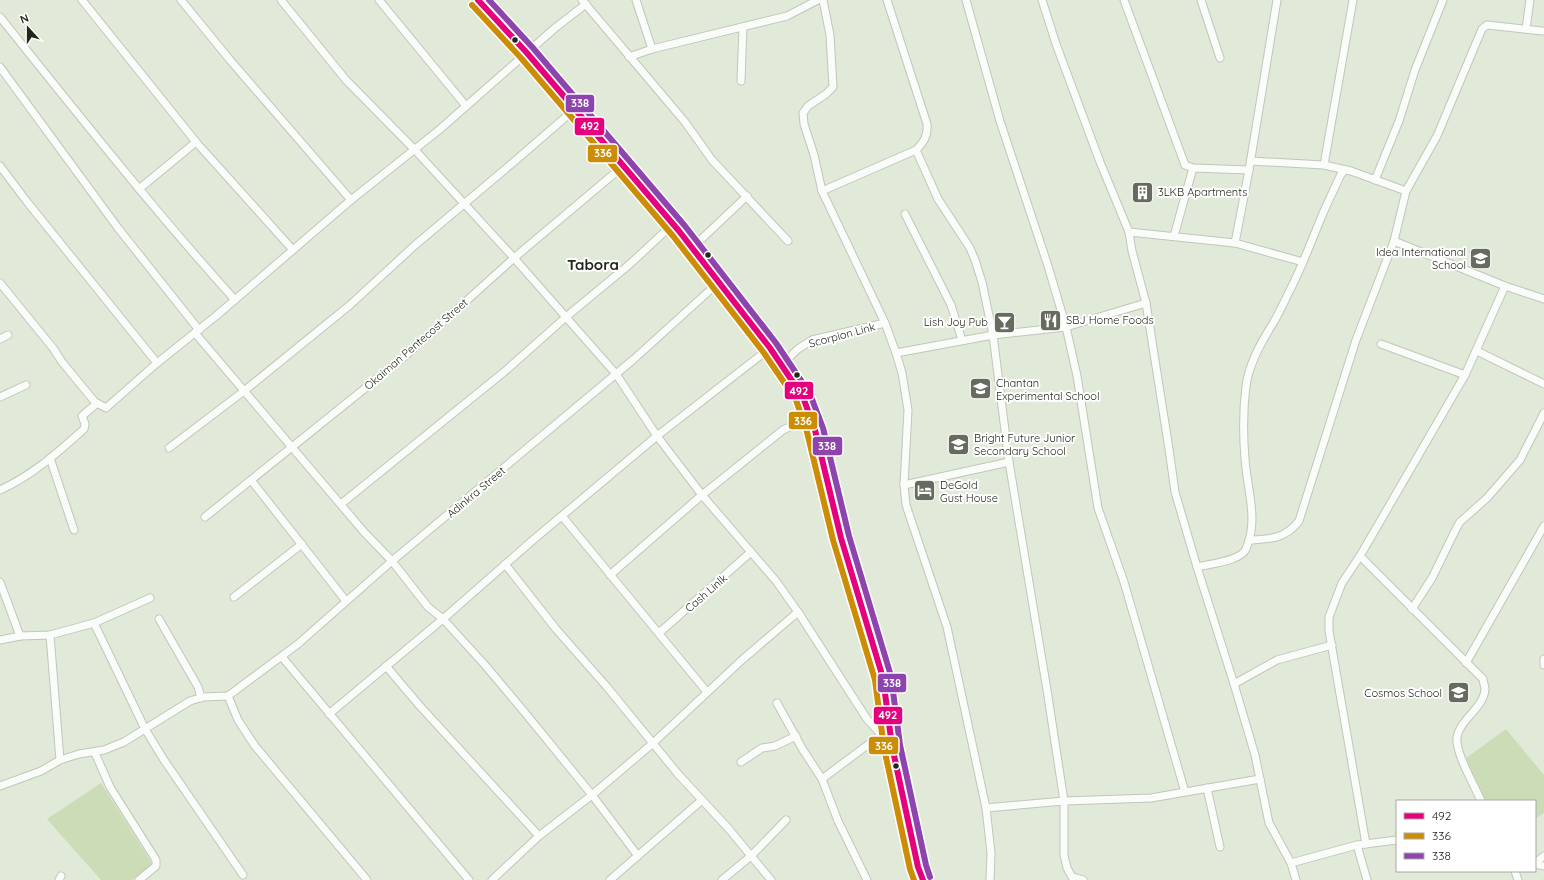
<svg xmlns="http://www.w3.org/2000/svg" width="1544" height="880" font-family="Quicksand,sans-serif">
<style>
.green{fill:#ccdcb7}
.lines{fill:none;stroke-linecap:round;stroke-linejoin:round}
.minor-casing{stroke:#c1c7b9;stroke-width:9}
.tertiary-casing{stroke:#c1c7b9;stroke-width:11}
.minor{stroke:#fafcf9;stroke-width:7}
.tertiary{stroke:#fafcf9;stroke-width:9}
.bus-1-casing{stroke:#fff;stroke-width:9}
.bus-2-casing{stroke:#fff;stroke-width:9}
.bus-3-casing{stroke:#fff;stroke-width:9}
.bus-1{stroke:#e5007d;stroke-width:6}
.bus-2{stroke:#cc8d05;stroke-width:6}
.bus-3{stroke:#8e44ad;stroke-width:6}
.bus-dot{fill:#22271b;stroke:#fff;stroke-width:1.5}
.labels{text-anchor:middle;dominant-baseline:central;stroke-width:4;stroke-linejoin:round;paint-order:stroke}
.poi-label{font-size:11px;fill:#22271b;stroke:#fff;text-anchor:start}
.street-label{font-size:11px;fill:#22271b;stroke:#fff}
.district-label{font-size:15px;font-weight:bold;fill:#22271b;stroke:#fff}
.line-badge{stroke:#fff;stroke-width:1.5}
.badge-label{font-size:11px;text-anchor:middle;font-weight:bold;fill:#fff}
</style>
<rect width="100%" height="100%" fill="#e1e9d8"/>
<g class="green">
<path d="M1506 729 1544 775V813L1535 819V801H1485L1465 759Z"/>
<path d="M101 783 153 865 132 880H101L47 819Z"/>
</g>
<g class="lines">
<defs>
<g id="minor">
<path d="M82 0 196 142 293 250"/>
<path d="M181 0 230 60 351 200"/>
<path d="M281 0 346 80 415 150 514 258 616 374 657 436 702 495 776 581 798 612 867 719 892 746"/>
<path d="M379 0 466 106"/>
<path d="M582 0 685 122 712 160 788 241"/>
<path d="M636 0 652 49"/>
<path d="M823 0 830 35 833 87 826 94 808 106 803 113 804 124 814 155 822 191 885 323 896 353 902 373 908 410 904 485 906 505 947 627 986 808"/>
<path d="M966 0 1000 121 1048 266 1066 327 1077 376 1098 508 1124 582 1185 792"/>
<path d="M1042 0 1056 44 1100 162 1129 232 1132 251 1146 303 1169 449 1175 492 1197 567 1234 684 1255 755 1269 823 1291 863 1296 880"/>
<path d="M1124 0 1185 165 1193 168 1249 170"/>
<path d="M1201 0 1220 58"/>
<path d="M0 17C77 113 153 209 235 300"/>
<path d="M1526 29 1530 0"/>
<path d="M629 57 652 49 787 16 818 0"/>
<path d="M0 67 118 228 199 330"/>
<path d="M741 81 743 27"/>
<path d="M1251 161 1324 165 1353 0"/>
<path d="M1324 165 1351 171 1406 191 1394 241 1505 286 1544 299"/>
<path d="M0 166 28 203 157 363"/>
<path d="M1375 180 1399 121 1415 70 1443 0"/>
<path d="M139 189 196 142"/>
<path d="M822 191 916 150C924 142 928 136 927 124L887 0"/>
<path d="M1406 191 1437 136 1482 29 1487 25 1542 31"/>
<path d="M905 214 951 305 962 340"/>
<path d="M1129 232 1235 243 1303 262"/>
<path d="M1174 236 1193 168"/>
<path d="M1235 243 1249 170 1277 0"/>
<path d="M692 248 747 196"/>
<path d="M0 283 53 348 62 362 95 402 106 408 157 363 216 316 351 200 439 130 555 28 586 4"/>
<path d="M195 333 364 532 392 561 428 607 443 619 485 665 526 714 592 795 638 856"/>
<path d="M0 339 8 335"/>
<path d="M1381 344 1465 375"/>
<path d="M1477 351 1544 384"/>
<path d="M896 353 993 335 982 282 975 260 970 248 938 199 916 150"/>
<path d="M782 364 798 349 812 340 885 323"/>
<path d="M0 397 26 385"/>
<path d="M169 448 244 391 350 305 414 246 516 160 575 109"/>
<path d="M50 458 74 530"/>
<path d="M251 480 346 601"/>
<path d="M904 485 1009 462"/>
<path d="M0 490C33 475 57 453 84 429L85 424 82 416 96 404"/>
<path d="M341 504 504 372 566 317 630 264 673 224"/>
<path d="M562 516 707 692"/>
<path d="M205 517 404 357 514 258 622 167"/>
<path d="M1249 540C1271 539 1285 539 1299 521L1356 340 1394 241"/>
<path d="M1360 556 1483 679C1483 682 1485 686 1485 689 1484 708 1460 719 1457 737 1455 753 1475 786 1481 801"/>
<path d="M505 564 556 629 607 687 678 774 728 828 771 880"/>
<path d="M1197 567C1209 564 1241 561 1246 549 1259 520 1247 489 1245 459 1243 435 1243 410 1246 386 1249 364 1260 344 1272 325 1279 314 1284 302 1290 290 1302 267 1311 242 1321 218 1327 203 1335 188 1341 174L1345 170"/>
<path d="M610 575 702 495 783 430 796 424 812 421"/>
<path d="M0 582 20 636"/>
<path d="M234 597 302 544"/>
<path d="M1412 609 1432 578 1457 527 1460 522 1487 498 1520 460 1544 413"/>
<path d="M159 619 198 687 201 698"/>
<path d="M94 623 145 729 164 760 243 875"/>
<path d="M659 633 751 552"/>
<path d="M50 635 60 760"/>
<path d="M0 640 20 636 50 635 94 623 150 598"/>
<path d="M282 657 469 880"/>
<path d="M1544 659V665"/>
<path d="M1466 663 1544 526"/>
<path d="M386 666 419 705 539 836"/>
<path d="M1234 684 1277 660 1332 645"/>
<path d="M228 696 298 644 392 561 634 359 719 282"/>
<path d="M228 696 238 720 255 746 367 880"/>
<path d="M777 703 803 750 822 779 838 821 867 880"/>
<path d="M329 714 443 619 533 540 657 436 770 348"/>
<path d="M95 753 110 787 156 860V866L139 880"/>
<path d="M741 762 762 748 775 746 796 736"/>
<path d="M822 779 881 735"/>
<path d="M0 786 41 771 60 760 79 754 104 750 124 742 190 701 203 697 228 696"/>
<path d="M1207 788 1220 847"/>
<path d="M1366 844 1329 631V617L1342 583 1360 556 1465 375 1505 286"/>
<path d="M1357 845 1367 880"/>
<path d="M1291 863 1357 845 1397 840"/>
<path d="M1535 863 1544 856"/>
<path d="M1535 864 1544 866"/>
<path d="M1515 871 1518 880"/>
<path d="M59 880 61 876"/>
<path d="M492 880 539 836 592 795 652 744 743 659 798 612"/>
<path d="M610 880 702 800"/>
<path d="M722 880 751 856 786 820"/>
<path d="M990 880 991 853 986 808 1064 801 1151 798 1260 779"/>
<path d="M1083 880 1072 877 1067 868 1064 855V801L1047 690 1009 462 993 335 1066 327 1146 303"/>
</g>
<path id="tertiary" d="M478 0 527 53 679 231 770 348 795 384 803 397 815 430 841 538 883 678 892 746 918 867 923 880"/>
</defs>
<use href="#minor" class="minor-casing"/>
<use href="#tertiary" class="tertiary-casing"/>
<use href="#minor" class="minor"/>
<use href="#tertiary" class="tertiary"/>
<defs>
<path id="bus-1" d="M478 0 527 53 679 231 770 348 803 397 815 430 841 538 883 678 892 746 918 867 923 880"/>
<path id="bus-2" d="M472 5 521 58 673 236 764 353 796 400 807 432 833 540 875 680 884 748 910 869 914 880"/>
<path id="bus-3" d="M489 0 533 48 685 226 776 343 810 394 823 428 849 536 891 676 900 745 926 865 930 877"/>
</defs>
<use href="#bus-1" class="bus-1-casing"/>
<use href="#bus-2" class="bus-2-casing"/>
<use href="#bus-3" class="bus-3-casing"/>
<use href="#bus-1" class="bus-1"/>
<use href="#bus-2" class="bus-2"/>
<use href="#bus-3" class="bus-3"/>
</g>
<defs>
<symbol id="building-square" viewBox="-11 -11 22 22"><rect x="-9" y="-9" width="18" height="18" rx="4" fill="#656b5d" stroke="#fff"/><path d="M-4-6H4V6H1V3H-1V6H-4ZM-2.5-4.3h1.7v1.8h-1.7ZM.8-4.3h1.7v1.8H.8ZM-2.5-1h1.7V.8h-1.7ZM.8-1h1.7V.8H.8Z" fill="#fff"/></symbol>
<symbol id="school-square" viewBox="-11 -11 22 22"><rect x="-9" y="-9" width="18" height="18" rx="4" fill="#656b5d" stroke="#fff"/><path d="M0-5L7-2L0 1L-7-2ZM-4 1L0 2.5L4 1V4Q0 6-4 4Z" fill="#fff"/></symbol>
<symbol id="restaurant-square" viewBox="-11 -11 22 22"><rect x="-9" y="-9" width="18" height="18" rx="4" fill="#656b5d" stroke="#fff"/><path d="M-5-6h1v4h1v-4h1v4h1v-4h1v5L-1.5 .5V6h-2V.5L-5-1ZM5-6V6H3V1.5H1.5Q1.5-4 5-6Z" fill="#fff"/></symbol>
<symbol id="bar-square" viewBox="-11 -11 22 22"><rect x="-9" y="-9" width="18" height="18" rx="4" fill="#656b5d" stroke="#fff"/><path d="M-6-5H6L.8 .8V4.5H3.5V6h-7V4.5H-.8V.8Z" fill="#fff"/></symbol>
<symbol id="hotel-square" viewBox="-11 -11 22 22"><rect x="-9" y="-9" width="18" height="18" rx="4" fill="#656b5d" stroke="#fff"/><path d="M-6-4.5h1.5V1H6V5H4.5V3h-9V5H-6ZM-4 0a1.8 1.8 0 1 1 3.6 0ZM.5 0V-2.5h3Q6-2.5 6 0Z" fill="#fff"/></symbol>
</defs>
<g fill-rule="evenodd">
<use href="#building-square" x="1130" y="180" width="25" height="25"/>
<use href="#school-square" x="1468" y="246" width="25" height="25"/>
<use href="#restaurant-square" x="1038" y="308" width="25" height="25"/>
<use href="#bar-square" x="992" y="310" width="25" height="25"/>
<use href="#school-square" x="968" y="376" width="25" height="25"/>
<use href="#school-square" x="946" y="432" width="25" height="25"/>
<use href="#hotel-square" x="912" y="478" width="25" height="25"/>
<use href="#school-square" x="1446" y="680" width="25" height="25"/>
</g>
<g class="bus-dot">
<circle cx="515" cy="40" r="3.5"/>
<circle cx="708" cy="255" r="3.5"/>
<circle cx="797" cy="375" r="3.5"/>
<circle cx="896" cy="766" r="3.5"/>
</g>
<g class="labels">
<g class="poi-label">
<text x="1158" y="192">3LKB Apartments</text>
<text x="1466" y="252" text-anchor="end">Idea International<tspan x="1466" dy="13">School</tspan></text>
<text x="1066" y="320">SBJ Home Foods</text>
<text x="988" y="322" text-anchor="end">Lish Joy Pub</text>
<text x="996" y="383">Chantan<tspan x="996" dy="13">Experimental School</tspan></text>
<text x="974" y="438">Bright Future Junior<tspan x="974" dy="13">Secondary School</tspan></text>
<text x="940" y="485">DeGold<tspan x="940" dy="13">Gust House</tspan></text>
<text x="1442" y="693" text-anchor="end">Cosmos School</text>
</g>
<g class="street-label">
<text transform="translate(842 335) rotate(-15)">Scorpion Link</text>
<text transform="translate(416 344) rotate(-41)">Okaiman Pentecost Street</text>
<text transform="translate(476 492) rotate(-40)">Adinkra Street</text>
<text transform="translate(706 593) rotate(-41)">Cash Linlk</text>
</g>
<g class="district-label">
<text x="593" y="264">Tabora</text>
</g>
</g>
<g class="line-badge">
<rect x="565" y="94" width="30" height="19" rx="4" fill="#8e44ad"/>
<rect x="574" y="117" width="31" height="19" rx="4" fill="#e5007d"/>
<rect x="587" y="144" width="31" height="19" rx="4" fill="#cc8d05"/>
<rect x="784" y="381" width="30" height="19" rx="4" fill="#e5007d"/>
<rect x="788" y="411" width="30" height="19" rx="4" fill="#cc8d05"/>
<rect x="812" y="436" width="31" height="20" rx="4" fill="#8e44ad"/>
<rect x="877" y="673" width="30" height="20" rx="4" fill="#8e44ad"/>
<rect x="873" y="706" width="30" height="19" rx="4" fill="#e5007d"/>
<rect x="868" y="736" width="31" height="19" rx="4" fill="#cc8d05"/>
</g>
<g class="badge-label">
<text x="580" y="107">338</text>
<text x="590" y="130">492</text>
<text x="603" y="157">336</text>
<text x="799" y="395">492</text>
<text x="803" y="425">336</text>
<text x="827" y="450">338</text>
<text x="892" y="687">338</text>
<text x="888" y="719">492</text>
<text x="884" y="750">336</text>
</g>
<rect x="1396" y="800" width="140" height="72" fill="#ffffff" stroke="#a7a9a4"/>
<rect x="1404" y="813" width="20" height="6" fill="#e5007d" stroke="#a7a9a4"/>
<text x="1432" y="820" font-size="12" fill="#22271b">492</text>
<rect x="1404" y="833" width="20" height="6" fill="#cc8d05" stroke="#a7a9a4"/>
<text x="1432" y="840" font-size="12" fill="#22271b">336</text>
<rect x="1404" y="853" width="20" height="6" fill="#8e44ad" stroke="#a7a9a4"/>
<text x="1432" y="860" font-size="12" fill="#22271b">338</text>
<g transform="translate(28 28) rotate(339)" stroke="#ffffff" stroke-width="3" paint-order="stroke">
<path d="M0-3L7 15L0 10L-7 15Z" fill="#22271b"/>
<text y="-6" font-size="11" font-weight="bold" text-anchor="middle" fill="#22271b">N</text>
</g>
</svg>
